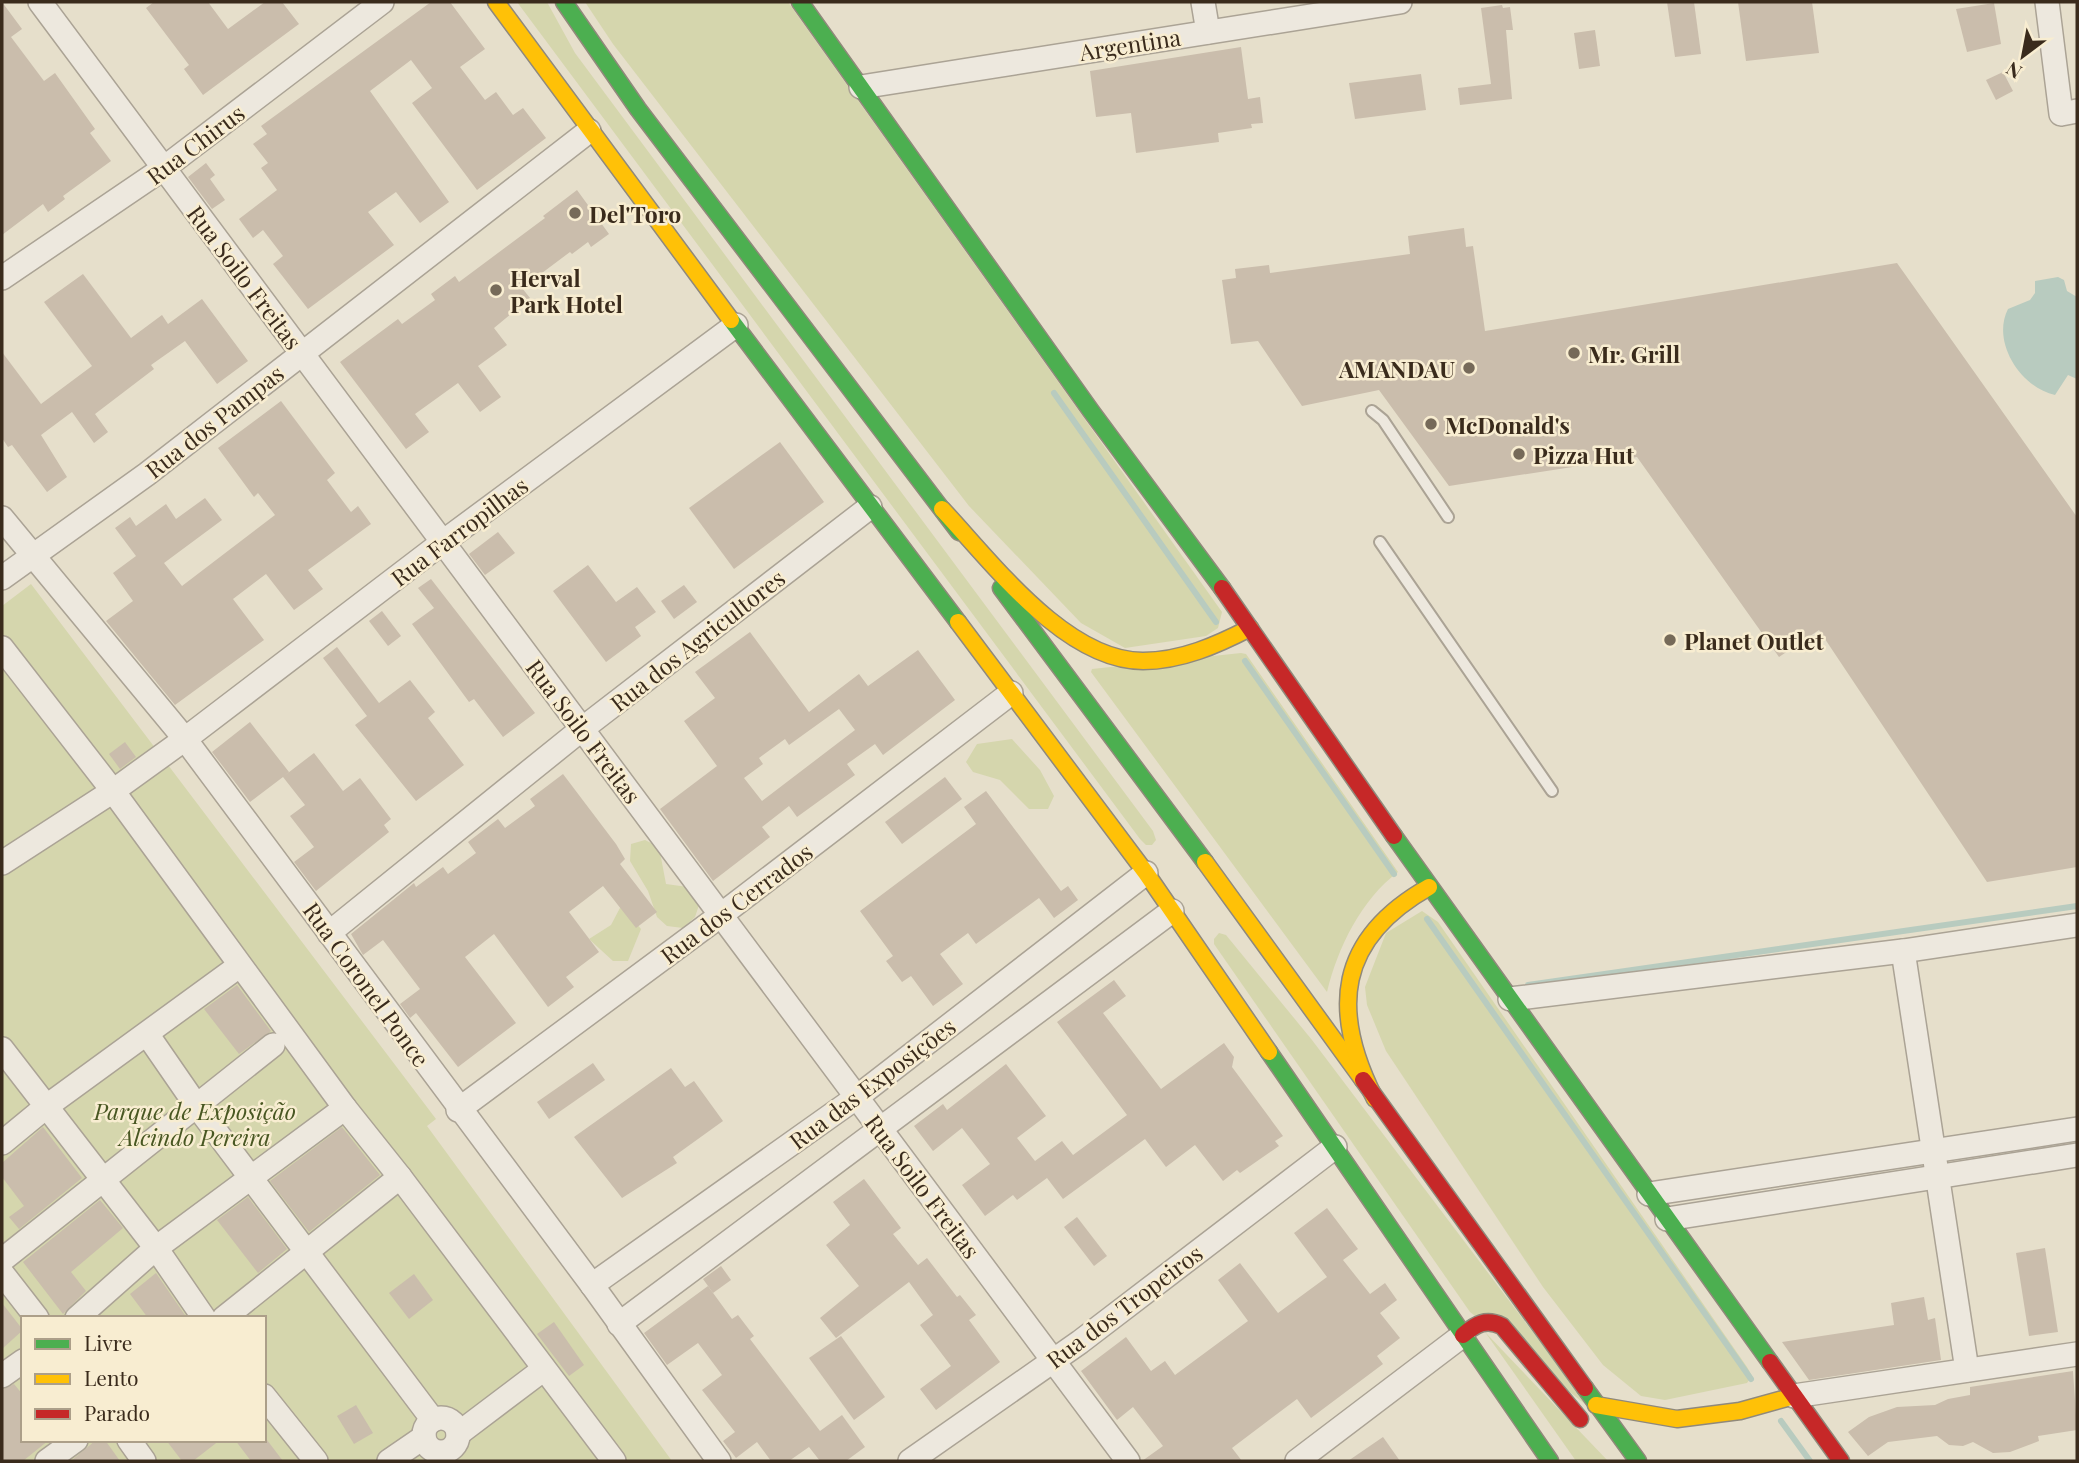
<svg xmlns="http://www.w3.org/2000/svg" width="2079" height="1463" font-family="'Playfair Display',serif">
<style>
.green{fill:#d5d6ad;fill-rule:evenodd}
.water{fill:#b8cbbf}
.lines{fill:none;stroke-linecap:round;stroke-linejoin:round}
.stream{stroke:#b8cbbf;stroke-width:6}
.building{fill:#cabdac;fill-rule:evenodd}
.lane-casing{stroke:#aba395;stroke-width:14}
.street-casing{stroke:#aba395;stroke-width:26}
.fast-casing{stroke:#90897b;stroke-width:19}
.slow-casing{stroke:#90897b;stroke-width:19}
.jam-casing{stroke:#90897b;stroke-width:19}
.lane{stroke:#ede8de;stroke-width:10}
.street{stroke:#ede8de;stroke-width:23}
.fast{stroke:#4caf50;stroke-width:16}
.slow{stroke:#ffc107;stroke-width:16}
.jam{stroke:#c62828;stroke-width:16}
.poi-dot{fill:#766a59;stroke:#f8edd1;stroke-width:2.5}
.labels{text-anchor:middle;dominant-baseline:central;stroke-width:5;stroke-linejoin:round;paint-order:stroke}
.street-label{font-size:23px;fill:#3a2b1c;stroke:#f8edd1}
.poi-label{font-size:23px;font-weight:bold;fill:#3a2b1c;stroke:#f8edd1;text-anchor:start}
.park-label{font-size:23px;font-style:italic;fill:#485722;stroke:#f8edd1}
</style>
<rect width="100%" height="100%" fill="#e6dfcb"/>
<g class="green">
<path d="M517 2H547L575 53 1153 831 1156 840 1152 845H1146L1140 839Z"/>
<path d="M585 2H788L1222 612 1218 628 1206 636 1125 648 1081 623 969 506 613 44Z"/>
<path d="M31 584 436 1119 427 1126 672 1461H2V606ZM23 1318H264V1440H23Z"/>
<path d="M1241 653 1246 654 1398 872C1361 900 1338 947 1327 992L1091 672 1092 669Z"/>
<path d="M1012 739 1040 770 1054 796 1048 809H1029L1000 780 973 772 966 762 977 744Z"/>
<path d="M645 840 659 847 666 884 695 888 702 896 695 917 683 928 667 926 657 917 648 891 630 861 631 844Z"/>
<path d="M621 906 641 929 628 961H613L589 939 611 925Z"/>
<path d="M1422 911 1438 922 1747 1367 1752 1376 1747 1383 1665 1400 1641 1396 1603 1365 1543 1287 1386 1051 1367 1005 1365 987 1386 933Z"/>
<path d="M1219 933 1226 935 1312 1040 1591 1409 1470 1312 1214 944V939Z"/>
<path d="M1485 1332 1608 1461H1576Z"/>
</g>
<path class="water" d="M2058 277 2064 280 2067 291 2077 297V379L2068 375 2055 395C2021 388 1991 342 2008 309L2030 300 2035 293V281Z"/>
<g class="lines">
<g class="stream">
<path d="M1054 393 1216 622"/>
<path d="M1245 661 1394 874"/>
<path d="M1427 919 1751 1379"/>
<path d="M1528 985 2077 906"/>
<path d="M1781 1421 1810 1461"/>
</g>
</g>
<g class="building">
<path d="M2 2 22 29 11 37 44 81 55 73 95 129 90 133 111 161 63 196 65 199 48 212 43 204 2 235Z"/>
<path d="M154 2H208L228 29 265 2H282L299 24 203 95 184 69 189 65 146 8Z"/>
<path d="M431 2H450L485 49 460 67 485 100 496 92 513 115 523 108 546 138 477 190 412 103 432 88 411 60 370 91 449 202 420 223 396 192 368 212 394 245 308 309 273 264 283 256 263 230 253 238 239 219 277 190 261 168 268 163 253 144 267 134 261 126Z"/>
<path d="M1667 2H1694L1701 54 1675 57Z"/>
<path d="M1738 2H1812L1819 53 1746 61Z"/>
<path d="M1994 3 2001 44 1967 52 1956 9Z"/>
<path d="M1502 5 1503 8 1510 7 1513 30H1506L1512 99 1460 105 1458 88 1491 84 1481 8Z"/>
<path d="M1595 30 1600 66 1579 69 1574 33Z"/>
<path d="M1241 47 1248 99 1260 97 1263 123 1251 124 1252 128 1218 133 1219 142 1136 153 1131 113 1096 117 1090 71Z"/>
<path d="M2003 72 2013 91 1996 100 1986 80Z"/>
<path d="M1421 74 1426 110 1355 119 1349 83Z"/>
<path d="M206 163 215 175 210 179 225 200 212 209 188 177Z"/>
<path d="M577 190 609 234 591 247 588 242 572 254 570 252 522 288 530 298 494 328 507 345 478 366 501 397 480 412 458 383 415 414 429 432 406 449 340 362 398 319 402 324 435 300 431 294 455 276 459 282 545 218 543 216Z"/>
<path d="M1464 228 1466 247 1473 246 1485 331 1897 263 2077 517V867L1987 882 1819 630 1779 657 1637 457 1449 486 1379 390 1302 406 1258 341 1231 344 1222 280 1236 278 1235 269 1269 265 1270 273 1410 254 1408 236Z"/>
<path d="M83 274 131 338 162 315 168 324 202 299 248 361 217 384 185 341 151 365 154 369 95 414 108 432 94 443 72 412 41 435 67 477 47 492 12 445 8 447 2 438V352L41 404 92 366 44 302Z"/>
<path d="M281 401 335 473 327 480 351 512 358 506 371 524 308 570 323 589 294 610 266 574 233 599 264 640 175 705 106 621 133 601 113 573 136 556 115 528 130 517 136 526 166 504 176 519 205 498 222 520 164 563 182 586 275 515 258 493 254 497 218 448Z"/>
<path d="M780 442 824 502 734 569 689 508Z"/>
<path d="M498 532 515 553 485 575 469 554Z"/>
<path d="M588 565 616 602 637 587 656 612 635 627 641 636 606 662 553 591Z"/>
<path d="M431 579 535 713 503 737 474 699 469 702 412 624 434 608 418 588Z"/>
<path d="M684 585 697 602 674 619 661 601Z"/>
<path d="M382 611 401 636 388 646 369 621Z"/>
<path d="M750 632 809 712 859 674 868 686 918 650 955 700 883 755 875 744 847 764 855 775 797 817 789 806 762 827 770 837 713 881 660 809 717 766 684 721 715 698 695 672ZM839 709 855 730 762 801 744 778 763 764 759 758 785 739 789 745Z"/>
<path d="M337 647 379 703 410 680 435 712 428 718 464 765 416 801 355 725 367 716 323 658Z"/>
<path d="M250 722 289 772 284 776 314 753 343 791 360 778 391 819 384 825 389 832 316 891 294 862 314 847 290 816 305 805 283 777 250 802 212 752Z"/>
<path d="M125 742 136 757 120 769 109 754Z"/>
<path d="M563 774 616 844 625 859 620 864 657 912 636 928 603 886 569 912 599 952 566 977 574 987 548 1007 494 934 465 957 516 1023 458 1067 416 1013 410 1018 400 1004 420 989 383 940 363 955 351 934 414 883 416 887 443 867 448 874 476 853 468 842 498 819 505 828 535 806 530 799Z"/>
<path d="M945 777 962 799 902 844 885 822Z"/>
<path d="M986 791 1061 891 1068 886 1078 900 1054 918 1039 898 976 944 968 933 940 954 963 984 933 1006 911 976 902 982 886 961 893 956 860 911 976 824 964 807Z"/>
<path d="M1114 980 1126 996 1103 1013 1161 1089 1224 1043 1234 1057 1232 1067 1283 1136 1275 1141 1279 1146 1240 1173 1237 1170 1223 1181 1195 1145 1166 1167 1145 1139 1063 1199 1047 1178 1017 1200 1013 1195 985 1216 962 1185 990 1164 962 1128 933 1151 914 1126 943 1104 947 1110 1006 1064 1046 1116 1017 1138 1035 1161 1062 1141 1073 1155 1127 1115 1057 1022Z"/>
<path d="M237 985 271 1031 239 1054 204 1009Z"/>
<path d="M593 1063 605 1080 549 1119 537 1102Z"/>
<path d="M671 1068 685 1087 694 1081 723 1121 673 1157 677 1163 622 1198 574 1137Z"/>
<path d="M43 1127 82 1178 19 1229 9 1217 24 1206 2 1177V1163Z"/>
<path d="M342 1127 380 1175 309 1232 270 1181Z"/>
<path d="M864 1179 901 1228 893 1234 918 1265 927 1258 957 1297 960 1295 976 1315 969 1320 1000 1362 936 1410 920 1389 951 1366 920 1325 933 1315 909 1282 836 1338 820 1318 859 1286 826 1245 850 1225 833 1202Z"/>
<path d="M248 1197 287 1249 258 1273 217 1220Z"/>
<path d="M100 1200 123 1228 71 1272 86 1291 63 1314 23 1262Z"/>
<path d="M1327 1208 1358 1249 1343 1260 1370 1294 1385 1283 1397 1300 1380 1313 1400 1338 1377 1356 1383 1364 1311 1418 1297 1399 1232 1448 1242 1461H1142L1163 1446 1133 1407 1117 1420 1081 1371 1126 1337 1151 1371 1165 1361 1175 1375 1248 1321 1218 1280 1240 1263 1278 1313 1327 1277 1294 1233Z"/>
<path d="M1077 1217 1107 1256 1094 1266 1064 1227Z"/>
<path d="M2045 1248 2058 1332 2029 1336 2016 1253Z"/>
<path d="M721 1266 731 1280 713 1293 703 1279Z"/>
<path d="M156 1273 187 1318H148L130 1294Z"/>
<path d="M414 1274 433 1300 409 1319 389 1293Z"/>
<path d="M708 1286 732 1319 738 1315 754 1336 750 1339 820 1431 842 1415 865 1447 846 1461H820L809 1447 789 1461H771L757 1442 736 1458 723 1441 735 1432 702 1390 722 1375 698 1343 667 1365 644 1333Z"/>
<path d="M1924 1297 1928 1320 1935 1318 1941 1360 1809 1380 1782 1342 1894 1325 1891 1303Z"/>
<path d="M2 1303 23 1330 2 1349Z"/>
<path d="M554 1322 584 1365 569 1376 537 1334Z"/>
<path d="M841 1336 885 1397 854 1420 809 1358Z"/>
<path d="M2073 1371 2077 1430 2038 1436 2039 1441 2010 1452 1993 1453 1973 1442 1963 1446 1949 1445 1937 1436 1888 1442 1868 1456 1848 1432 1869 1417 1897 1407 1935 1405 1948 1399 1970 1395V1387Z"/>
<path d="M14 1384 23 1395V1440H49L23 1461H2V1390Z"/>
<path d="M356 1405 373 1433 354 1444 337 1416Z"/>
<path d="M1383 1437 1400 1461H1348Z"/>
<path d="M96 1440H105L120 1461H71Z"/>
<path d="M166 1440H220L193 1461H182Z"/>
<path d="M235 1440H267L283 1461H251Z"/>
</g>
<g class="lines">
<defs>
<g id="lane">
<path d="M1372 411 1383 420 1448 517"/>
<path d="M1380 542 1552 791"/>
</g>
<g id="street">
<path d="M40 2 1128 1461"/>
<path d="M1203 2 1208 32"/>
<path d="M2047 2 2061 114 2077 111"/>
<path d="M861 87 1400 2"/>
<path d="M2 278 164 168 382 2"/>
<path d="M2 518 185 739 592 1285 719 1461"/>
<path d="M2 578 147 474 589 131"/>
<path d="M2 648 113 791 345 1108 400 1177 614 1461"/>
<path d="M2 863 113 791 185 739 443 542 736 325"/>
<path d="M329 933 582 729 870 507"/>
<path d="M1903 951 1967 1370"/>
<path d="M1510 999 1903 951 2077 925"/>
<path d="M147 1034 196 1105 433 1420"/>
<path d="M2 1049 156 1248 204 1318"/>
<path d="M458 1110 721 915 1011 693"/>
<path d="M2 1143 47 1106 239 966"/>
<path d="M1649 1194 2077 1129"/>
<path d="M1667 1219 2077 1155"/>
<path d="M2 1260 273 1045"/>
<path d="M2 1273 37 1318"/>
<path d="M592 1285 857 1097 1146 873"/>
<path d="M77 1318 156 1248 345 1108"/>
<path d="M224 1318 400 1177"/>
<path d="M619 1324 1172 911"/>
<path d="M2 1376 23 1361"/>
<path d="M264 1396 316 1461"/>
<path d="M1794 1396 2077 1354"/>
<circle cx="441" cy="1435" r="17"/>
<path d="M458 1434 544 1369"/>
<path d="M129 1440 144 1461"/>
<path d="M47 1461 76 1440"/>
<path d="M389 1461 424 1437"/>
<path d="M910 1461 1080 1342 1335 1147"/>
<path d="M1297 1461 1463 1335"/>
</g>
<g id="fast">
<path d="M564 2 638 109 959 532"/>
<path d="M800 2 1091 411 1222 588"/>
<path d="M731 320 958 622"/>
<path d="M1001 588 1205 862"/>
<path d="M1394 836 1770 1362"/>
<path d="M1269 1052 1550 1461"/>
<path d="M1585 1388 1638 1461"/>
</g>
<g id="slow">
<path d="M496 2 731 320"/>
<path d="M942 509C991 561 1065 661 1143 661 1181 661 1217 645 1250 628"/>
<path d="M958 622 1146 873 1269 1052"/>
<path d="M1205 862 1363 1080"/>
<path d="M1375 1099C1330 1010 1337 939 1429 887"/>
<path d="M1596 1405 1677 1419 1740 1411 1794 1396"/>
</g>
<g id="jam">
<path d="M1222 588 1394 836"/>
<path d="M1363 1080 1585 1388"/>
<path d="M1463 1335C1476 1324 1486 1318 1502 1326L1580 1419"/>
<path d="M1770 1362 1841 1461"/>
</g>
</defs>
<use href="#lane" class="lane-casing"/>
<use href="#street" class="street-casing"/>
<use href="#fast" class="fast-casing"/>
<use href="#slow" class="slow-casing"/>
<use href="#jam" class="jam-casing"/>
<use href="#lane" class="lane"/>
<use href="#street" class="street"/>
<use href="#fast" class="fast"/>
<use href="#slow" class="slow"/>
<use href="#jam" class="jam"/>
</g>
<g class="poi-dot">
<circle cx="575" cy="213" r="7"/>
<circle cx="496" cy="290" r="7"/>
<circle cx="1574" cy="353" r="7"/>
<circle cx="1469" cy="368" r="7"/>
<circle cx="1431" cy="424" r="7"/>
<circle cx="1519" cy="454" r="7"/>
<circle cx="1670" cy="640" r="7"/>
</g>
<g class="labels">
<g class="street-label">
<text transform="translate(1130 44) rotate(-9)">Argentina</text>
<text transform="translate(195 144) rotate(-37)">Rua Chirus</text>
<text transform="translate(245 277) rotate(53)">Rua Soilo Freitas</text>
<text transform="translate(214 421) rotate(-38)">Rua dos Pampas</text>
<text transform="translate(459 531) rotate(-37)">Rua Farropilhas</text>
<text transform="translate(697 640) rotate(-38)">Rua dos Agricultores</text>
<text transform="translate(584 731) rotate(53)">Rua Soilo Freitas</text>
<text transform="translate(736 903) rotate(-37)">Rua dos Cerrados</text>
<text transform="translate(367 984) rotate(54)">Rua Coronel Ponce</text>
<text transform="translate(872 1083) rotate(-37)">Rua das Exposições</text>
<text transform="translate(923 1186) rotate(53)">Rua Soilo Freitas</text>
<text transform="translate(1124 1306) rotate(-37)">Rua dos Tropeiros</text>
</g>
<g class="poi-label">
<text x="589" y="213">Del'Toro</text>
<text x="510" y="277">Herval<tspan x="510" dy="26">Park Hotel</tspan></text>
<text x="1588" y="353">Mr. Grill</text>
<text x="1455" y="368" text-anchor="end">AMANDAU</text>
<text x="1445" y="424">McDonald's</text>
<text x="1533" y="454">Pizza Hut</text>
<text x="1684" y="640">Planet Outlet</text>
</g>
<g class="park-label">
<text x="195" y="1110">Parque de Exposição<tspan x="195" dy="26">Alcindo Pereira</tspan></text>
</g>
</g>
<rect width="2079" height="1463" fill="none" stroke="#3a2b1c" stroke-width="7"/>
<rect x="21" y="1316" width="245" height="126" fill="#f8edd1" stroke="#ac9f89" stroke-width="2"/>
<rect x="35" y="1339" width="35" height="10" fill="#4caf50" stroke="#ac9f89" stroke-width="2"/>
<text x="84" y="1351" font-size="21" fill="#3a2b1c">Livre</text>
<rect x="35" y="1374" width="35" height="10" fill="#ffc107" stroke="#ac9f89" stroke-width="2"/>
<text x="84" y="1386" font-size="21" fill="#3a2b1c">Lento</text>
<rect x="35" y="1409" width="35" height="10" fill="#c62828" stroke="#ac9f89" stroke-width="2"/>
<text x="84" y="1421" font-size="21" fill="#3a2b1c">Parado</text>
<g transform="translate(2023 56) rotate(212)" stroke="#f8edd1" stroke-width="5" paint-order="stroke">
<path d="M0-5L12 26L0 18L-12 26Z" fill="#3a2b1c"/>
<text y="-10" font-size="19" font-weight="bold" text-anchor="middle" fill="#3a2b1c">N</text>
</g>
</svg>
